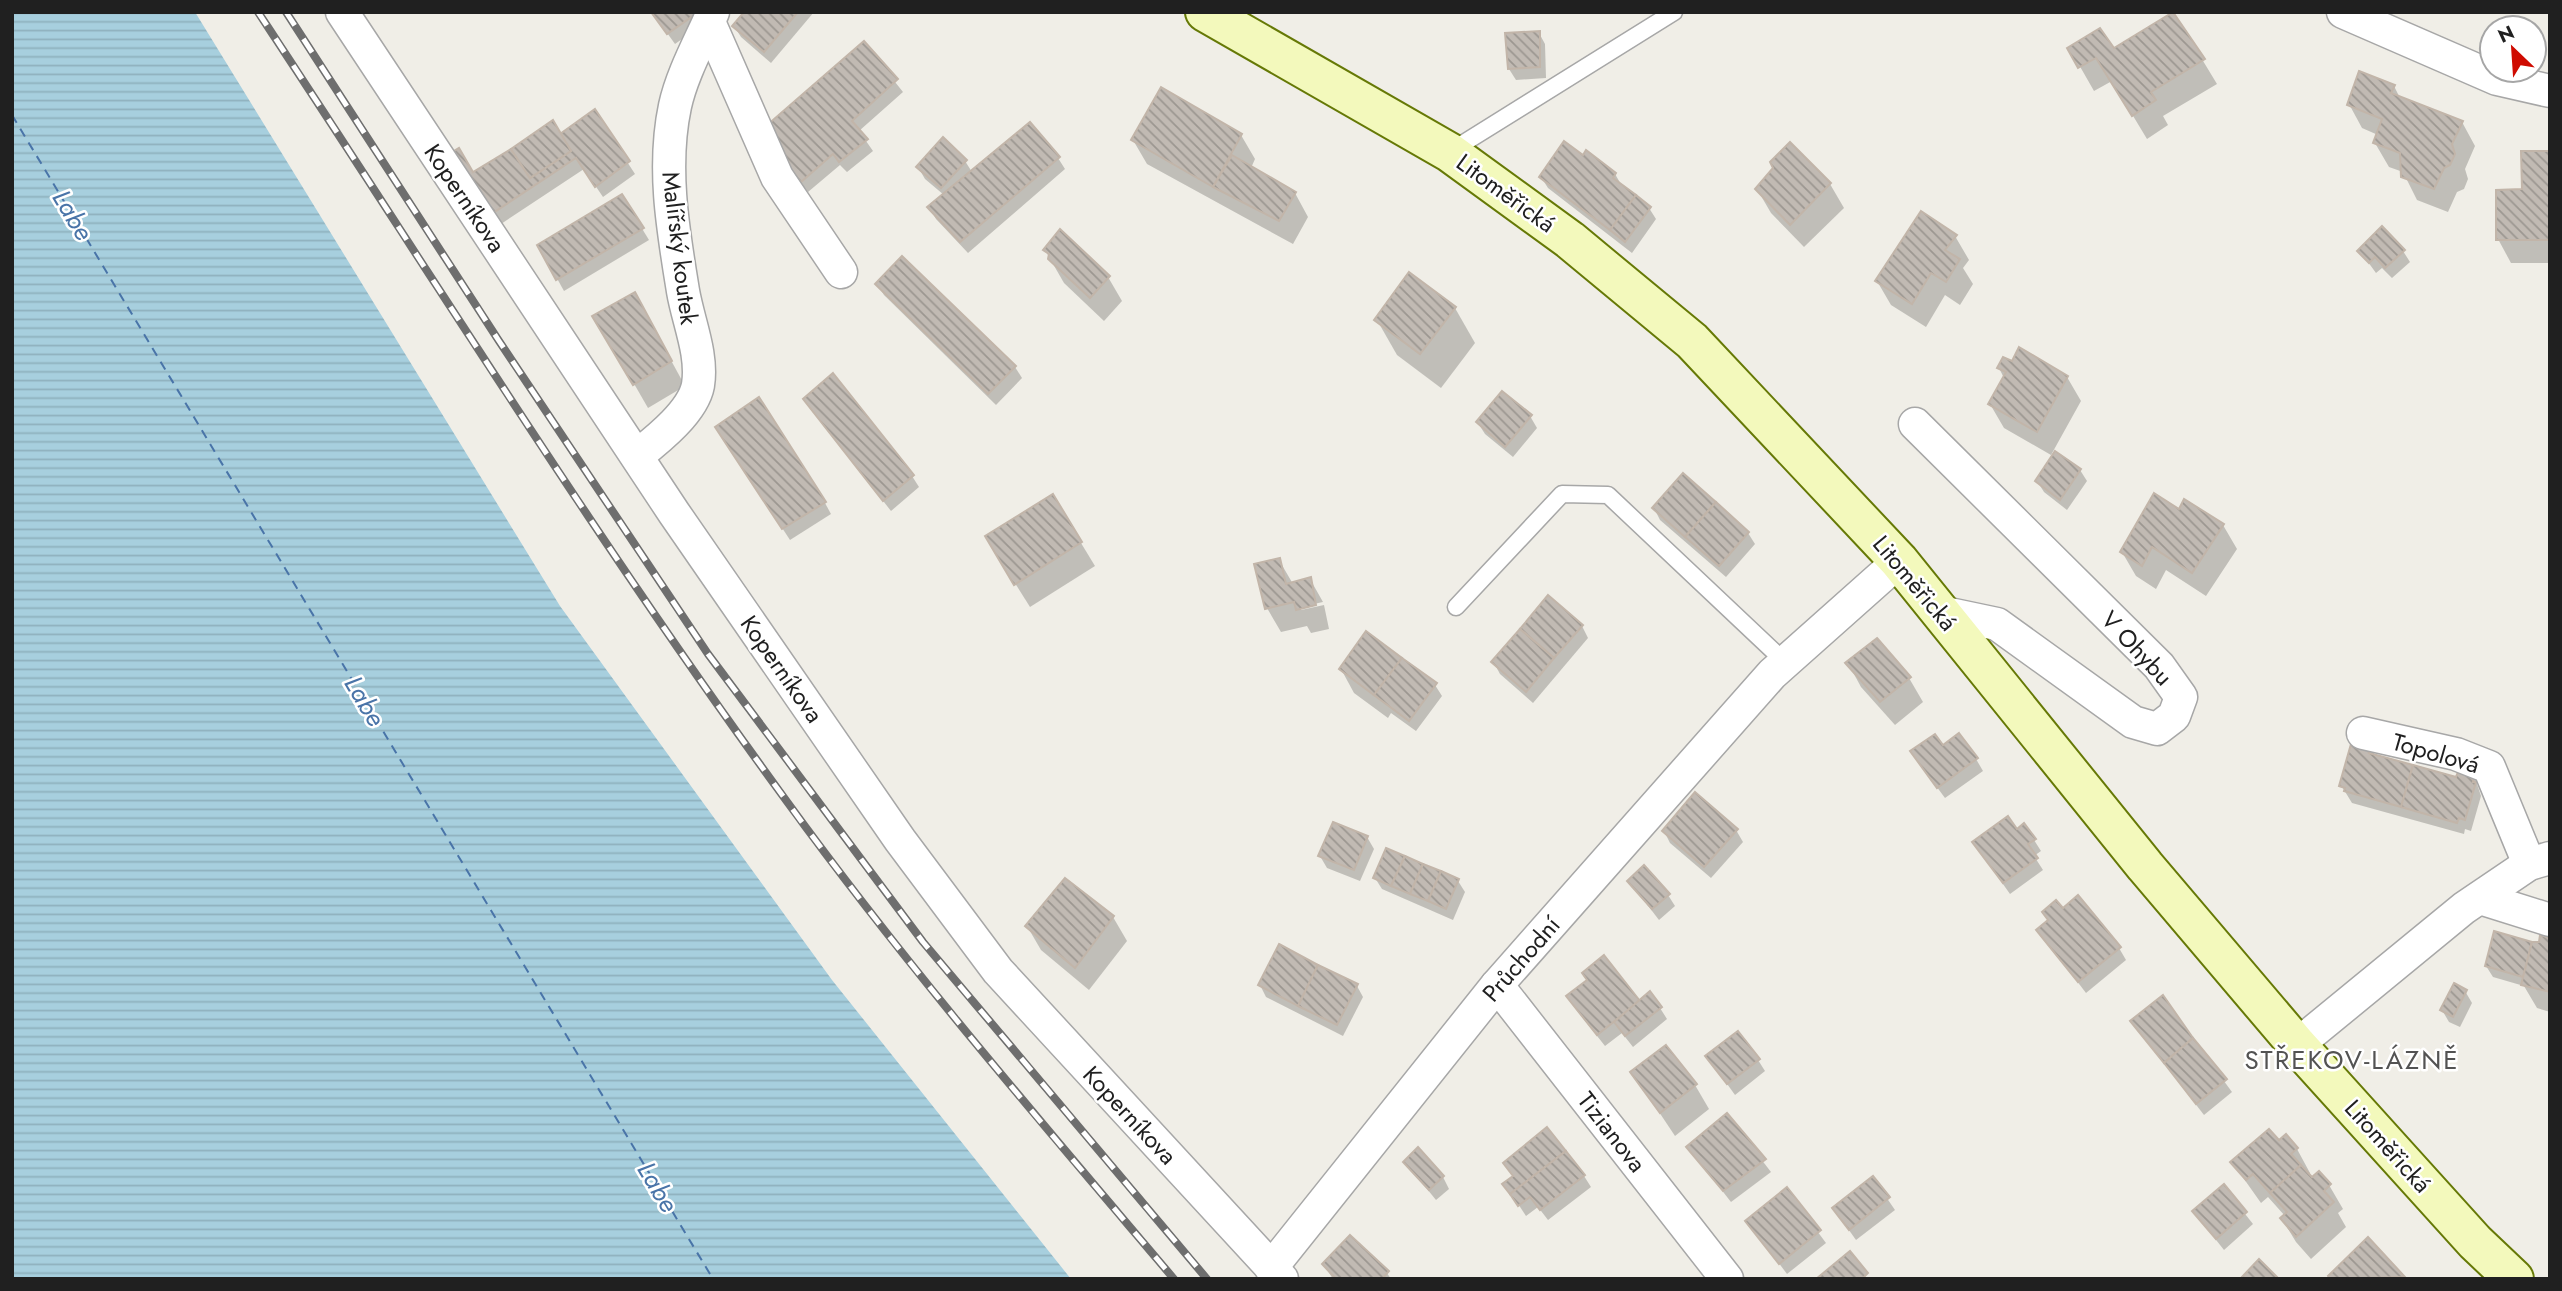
<svg xmlns="http://www.w3.org/2000/svg" width="2562" height="1291" font-family="Jost,sans-serif">
<style>
.water{fill:url(#water-rules)}
.shadow{fill:#0003}
.lines{fill:none;stroke-linecap:round;stroke-linejoin:round}
.ferry{stroke:#4974a8;stroke-width:2;stroke-dasharray:9 7;stroke-linecap:butt}
.building{fill:url(#building-back-hatch);stroke:#c2b5a9;stroke-width:2}
.service-casing{stroke:#a7a7a7;stroke-width:19}
.minor-casing{stroke:#a7a7a7;stroke-width:35}
.secondary-casing{stroke:#667906;stroke-width:42}
.service{stroke:#fff;stroke-width:16}
.minor{stroke:#fff;stroke-width:32}
.secondary{stroke:#f3f9bc;stroke-width:38}
.rail-casing{stroke:#6e6e6e;stroke-width:8}
.rail{stroke:#fff;stroke-width:5;stroke-dasharray:16;stroke-linecap:butt}
.labels{text-anchor:middle;dominant-baseline:central;stroke-width:5;stroke-linejoin:round;paint-order:stroke}
.street-label{font-size:24px;fill:#202020;stroke:#fff}
.water-label{font-size:26px;font-style:italic;fill:#4974a8;stroke:#fff}
.neighbourhood-label{font-size:26px;letter-spacing:2px;fill:#535353;stroke:#fff}
</style>
<defs>
<pattern id="water-rules" width="6" height="5" patternUnits="userSpaceOnUse" patternTransform="scale(1.75)"><rect width="6" height="5" fill="#a7cfde"/><path d="M0 2.5h6" fill="none" stroke="#8fb1be"/></pattern>
<pattern id="building-back-hatch" width="6" height="6" patternUnits="userSpaceOnUse" patternTransform="scale(1.75)"><rect width="6" height="6" fill="#c1bab3"/><path d="M-1 5l2 2M0 0l6 6M5-1l2 2" fill="none" stroke="#9c9791"/></pattern>
</defs>
<rect width="100%" height="100%" fill="#f0eee7"/>
<path class="water" d="M12 12H195L560 606 832 980 1071 1279H12Z"/>
<g class="shadow">
<path d="M652 12H694L702 25 675 44Z"/>
<path d="M746 12H814L771 63 741 37 734 26Z"/>
<path d="M2174 13 2217 84 2163 116 2168 125 2147 139 2112 81 2094 91 2070 49 2113 50Z"/>
<path d="M1539 33 1545 44 1546 78 1516 80 1509 69Z"/>
<path d="M864 43 903 92 859 131 873 151 847 172 840 165 808 192 767 145Z"/>
<path d="M2394 86 2400 98 2462 122 2475 146 2465 169 2468 179 2464 189 2457 192 2448 212 2417 200 2403 172 2389 167 2375 143 2378 135 2362 128 2349 104Z"/>
<path d="M594 111 635 174 603 197 584 169 498 226 472 174 561 136Z"/>
<path d="M1241 135 1255 159 1251 168 1295 193 1308 217 1293 244 1147 164 1133 140Z"/>
<path d="M2550 153V263H2511L2498 239Z"/>
<path d="M1058 158 1065 169 968 253 936 219 929 207 944 195 925 179 918 167 965 161 972 172Z"/>
<path d="M1775 168 1830 184 1844 208 1804 247 1771 213 1757 189Z"/>
<path d="M1615 174 1622 186 1649 208 1656 219 1632 253 1548 188 1541 177Z"/>
<path d="M622 196 649 240 564 291 539 246Z"/>
<path d="M1955 236 1969 260 1963 268 1973 284 1960 305 1945 295 1926 327 1891 305 1877 281Z"/>
<path d="M1045 250 1108 277 1122 301 1104 321 1064 283Z"/>
<path d="M2360 251H2403L2410 262 2392 278 2382 268 2376 273Z"/>
<path d="M877 284 1015 367 1022 378 996 405 884 295Z"/>
<path d="M1455 308 1475 343 1441 388 1397 355 1377 320Z"/>
<path d="M595 316 648 318 685 386 648 408Z"/>
<path d="M1999 368 2067 377 2081 401 2051 455 2004 428 1990 404 2004 378Z"/>
<path d="M812 410 912 476 919 487 891 511Z"/>
<path d="M1530 416 1537 428 1513 457 1485 434 1478 423Z"/>
<path d="M724 439 825 503 831 514 790 540Z"/>
<path d="M2080 470 2087 481 2067 510 2044 492 2037 481Z"/>
<path d="M1053 497 1095 566 1030 607 1001 561Z"/>
<path d="M1654 508 1748 533 1755 544 1726 577 1660 520Z"/>
<path d="M2179 511 2223 525 2237 549 2206 596 2166 570 2156 589 2136 576 2122 552Z"/>
<path d="M1279 560 1293 584 1310 579 1323 602 1300 607 1301 610 1324 605 1329 629 1311 633 1307 626 1281 632 1267 608Z"/>
<path d="M1582 626 1588 638 1533 703 1500 674 1494 663Z"/>
<path d="M1848 663 1909 678 1923 702 1895 725 1861 687Z"/>
<path d="M1341 669 1435 685 1442 696 1416 731 1391 713 1388 718 1354 693Z"/>
<path d="M2370 746 2376 757 2457 780 2474 775 2481 796 2471 831 2465 829 2464 834 2352 803 2341 785Z"/>
<path d="M1942 747 1976 759 1983 771 1945 798 1919 763Z"/>
<path d="M1736 830 1743 842 1711 878 1670 843 1664 831Z"/>
<path d="M2016 831 2034 840 2041 851 2034 856 2043 870 2010 894 1974 843Z"/>
<path d="M1367 837 1374 849 1360 881 1327 868 1320 856Z"/>
<path d="M1375 878 1458 881 1465 892 1453 920 1382 889Z"/>
<path d="M1629 881 1668 895 1675 906 1659 920Z"/>
<path d="M2063 910 2119 948 2126 960 2086 993 2038 930Z"/>
<path d="M1113 917 1127 941 1089 990 1041 950 1027 926Z"/>
<path d="M2495 933 2533 944 2550 939V1012L2537 1008 2524 986 2493 977 2486 966Z"/>
<path d="M1260 985 1357 986 1363 997 1343 1036 1266 997Z"/>
<path d="M2465 991 2472 1003 2460 1027 2449 1022 2442 1010Z"/>
<path d="M2163 998 2232 1092 2204 1115 2132 1022Z"/>
<path d="M1639 1002 1660 1008 1667 1019 1633 1047 1622 1033 1605 1046 1575 1008Z"/>
<path d="M1707 1056 1758 1060 1765 1071 1735 1095Z"/>
<path d="M1633 1073 1695 1085 1709 1109 1675 1136Z"/>
<path d="M1727 1115 1771 1172 1731 1202 1688 1147Z"/>
<path d="M2279 1143 2297 1149 2310 1173 2308 1175 2329 1185 2343 1209 2338 1213 2346 1227 2311 1259 2296 1242 2282 1219 2285 1216 2268 1197 2261 1203 2232 1162Z"/>
<path d="M1405 1162 1443 1177 1449 1189 1436 1200Z"/>
<path d="M1584 1176 1591 1187 1548 1220 1538 1207 1526 1216 1505 1184Z"/>
<path d="M1873 1178 1895 1210 1856 1240 1834 1209Z"/>
<path d="M2223 1186 2253 1224 2224 1250 2194 1212Z"/>
<path d="M1786 1189 1826 1243 1787 1274 1747 1221Z"/>
<path d="M2368 1239 2407 1279H2331Z"/>
<path d="M1324 1265 1387 1273 1391 1279H1333Z"/>
</g>
<g class="lines">
<path class="ferry" d="M12 115 713 1279"/>
</g>
<g class="building">
<path d="M651 12H696L697 13 667 34Z"/>
<path d="M744 12H798L764 52 732 26Z"/>
<path d="M2173 12 2205 59 2151 92 2156 100 2132 116 2096 58 2078 68 2067 48 2100 28 2114 48Z"/>
<path d="M1540 31V67L1508 69 1505 33Z"/>
<path d="M864 41 898 79 852 121 868 139 839 162 833 154 801 182 758 133Z"/>
<path d="M2359 71 2395 85 2391 93 2463 121 2452 144 2455 154 2450 165 2444 168 2434 189 2401 177 2400 153 2373 143 2382 119 2347 105Z"/>
<path d="M1161 87 1242 134 1213 187 1131 140Z"/>
<path d="M595 109 630 161 595 187 576 158 490 215 449 154 459 148 473 172 511 149 530 178 571 151 560 134Z"/>
<path d="M553 120 571 151 530 178 511 149Z"/>
<path d="M1030 122 1060 157 960 242 927 207Z"/>
<path d="M943 137 967 160 941 188 916 167Z"/>
<path d="M1564 141 1583 155 1586 150 1616 173 1613 178 1636 195 1610 230 1539 177Z"/>
<path d="M1790 142 1831 183 1790 225 1755 189 1773 168 1770 162Z"/>
<path d="M2521 151H2550V240H2496V190L2522 189Z"/>
<path d="M1232 155 1296 192 1279 221 1213 187Z"/>
<path d="M622 194 644 228 556 280 537 245Z"/>
<path d="M1636 195 1651 207 1625 242 1610 230Z"/>
<path d="M1921 211 1957 235 1945 250 1960 259 1946 282 1931 273 1912 304 1875 281Z"/>
<path d="M2382 226 2405 250 2385 268 2375 257 2369 263 2357 251Z"/>
<path d="M1060 229 1110 276 1090 298 1048 259 1049 254 1043 250Z"/>
<path d="M902 256 1016 366 988 394 875 284Z"/>
<path d="M1409 272 1456 307 1420 354 1374 320Z"/>
<path d="M635 292 672 361 633 385 592 316Z"/>
<path d="M2019 347 2068 376 2037 432 1988 404 2006 372 1997 368 2003 357 2012 361Z"/>
<path d="M833 373 914 475 883 501 803 399Z"/>
<path d="M1502 391 1532 415 1505 447 1476 422Z"/>
<path d="M759 397 826 502 782 529 715 427Z"/>
<path d="M2055 451 2081 469 2060 500 2035 481Z"/>
<path d="M1683 473 1716 502 1685 537 1652 508Z"/>
<path d="M2154 493 2179 509 2184 499 2224 524 2192 573 2152 547 2142 566 2120 552Z"/>
<path d="M1053 494 1082 542 1014 585 985 536Z"/>
<path d="M1716 502 1749 532 1719 566 1685 537Z"/>
<path d="M1280 558 1286 584 1311 577 1316 605 1296 610 1294 602 1265 609 1254 564Z"/>
<path d="M1548 595 1583 625 1554 658 1520 629Z"/>
<path d="M1520 629 1554 658 1526 692 1491 662Z"/>
<path d="M1366 631 1402 658 1374 695 1339 669Z"/>
<path d="M1877 638 1911 677 1880 702 1845 663Z"/>
<path d="M1402 658 1437 683 1409 721 1374 695Z"/>
<path d="M1959 733 1978 758 1937 788 1910 751 1935 734 1943 745Z"/>
<path d="M2351 744 2371 745 2369 753 2413 765 2401 807 2344 791 2345 788 2339 786Z"/>
<path d="M2413 765 2456 777 2459 769 2475 774 2473 782H2476L2465 820 2459 818 2457 823 2401 807Z"/>
<path d="M1695 792 1738 829 1704 867 1662 831Z"/>
<path d="M2008 816 2017 829 2024 823 2036 839 2028 844 2038 858 2003 883 1972 842Z"/>
<path d="M1333 822 1368 836 1354 870 1318 856Z"/>
<path d="M1386 848 1405 856 1391 886 1373 878Z"/>
<path d="M1405 856 1423 864 1410 894 1391 886Z"/>
<path d="M1423 864 1441 871 1428 901 1410 894Z"/>
<path d="M1644 865 1670 894 1652 909 1627 881Z"/>
<path d="M1441 871 1459 879 1446 909 1428 901Z"/>
<path d="M1065 878 1114 916 1075 968 1025 926Z"/>
<path d="M2078 895 2121 947 2078 982 2036 930 2048 920 2042 912 2056 900 2063 908Z"/>
<path d="M2494 931 2532 942 2523 977 2485 966Z"/>
<path d="M2540 935 2550 938V992L2521 985 2532 942H2539Z"/>
<path d="M1279 944 1318 965 1298 1006 1258 985Z"/>
<path d="M1604 955 1640 1001 1597 1035 1566 996 1587 980 1582 973Z"/>
<path d="M1318 965 1358 984 1337 1025 1298 1006Z"/>
<path d="M2454 983 2467 990 2453 1017 2440 1010Z"/>
<path d="M1650 991 1662 1007 1625 1036 1614 1022Z"/>
<path d="M2163 995 2193 1038 2164 1063 2130 1021Z"/>
<path d="M1738 1031 1760 1059 1727 1084 1705 1056Z"/>
<path d="M2193 1038 2227 1079 2196 1104 2164 1063Z"/>
<path d="M1666 1045 1697 1084 1660 1113 1630 1072Z"/>
<path d="M1727 1113 1766 1159 1723 1191 1686 1147Z"/>
<path d="M1547 1127 1566 1151 1510 1194 1502 1184 1513 1176 1503 1163Z"/>
<path d="M2269 1129 2279 1140 2286 1134 2298 1148 2291 1154 2301 1165 2270 1193 2253 1174 2246 1180 2230 1162Z"/>
<path d="M1418 1147 1444 1176 1429 1190 1403 1162Z"/>
<path d="M1566 1151 1585 1175 1540 1210 1530 1197 1518 1206 1510 1194Z"/>
<path d="M2301 1165 2312 1177 2319 1171 2331 1184 2324 1191 2334 1202 2296 1237 2280 1218 2287 1212 2270 1193Z"/>
<path d="M1873 1176 1890 1197 1849 1230 1832 1208Z"/>
<path d="M2224 1184 2247 1212 2216 1239 2192 1211Z"/>
<path d="M1787 1187 1821 1230 1779 1264 1745 1221Z"/>
<path d="M1350 1235 1389 1271 1382 1279H1336L1322 1264Z"/>
<path d="M2368 1237 2405 1277 2330 1279 2328 1276Z"/>
<path d="M1850 1251 1868 1273 1862 1279H1816Z"/>
<path d="M2259 1259 2279 1279H2240Z"/>
</g>
<g class="lines">
<defs>
<g id="service">
<path d="M1451 151 1674 12"/>
<path d="M1456 607 1562 494 1608 495 1785 662"/>
</g>
<g id="minor">
<path d="M342 12 674 513 900 840 998 971 1282 1279"/>
<path d="M2343 12 2497 79 2550 91"/>
<path d="M709 22 777 177 841 272"/>
<path d="M1915 424 2159 666 2181 697 2174 716 2157 729 2133 722 1997 624 1940 612"/>
<path d="M637 456C657 440 693 412 698 385 703 354 688 321 683 291 673 230 662 167 675 106 682 74 700 42 713 12"/>
<path d="M2363 733 2456 754 2489 767 2529 864"/>
<path d="M2480 898 2550 920"/>
<path d="M1497 985 1727 1279"/>
<path d="M2297 1045 2464 908 2529 864 2550 858"/>
<path d="M1271 1268 1497 985 1772 674 1899 561"/>
</g>
<path id="secondary" d="M1205 12 1449 152 1570 240 1692 341 1899 561 2145 866 2297 1045 2475 1242 2514 1279"/>
</defs>
<use href="#service" class="service-casing"/>
<use href="#minor" class="minor-casing"/>
<use href="#secondary" class="secondary-casing"/>
<use href="#service" class="service"/>
<use href="#minor" class="minor"/>
<use href="#secondary" class="secondary"/>
<defs>
<g id="rail">
<path d="M258 12C433 277 600 546 788 803 908 968 1042 1123 1174 1279"/>
<path d="M286 12 499 341 708 654 923 942 1207 1279"/>
</g>
</defs>
<use href="#rail" class="rail-casing"/>
<use href="#rail" class="rail"/>
</g>
<g class="labels">
<g class="street-label">
<text transform="translate(1506 193) rotate(36)">Litoměřická</text>
<text transform="translate(465 198) rotate(56)">Koperníkova</text>
<text transform="translate(680 248) rotate(83)">Malířský koutek</text>
<text transform="translate(1915 583) rotate(50)">Litoměřická</text>
<text transform="translate(2137 648) rotate(47)">V Ohybu</text>
<text transform="translate(782 669) rotate(55)">Koperníkova</text>
<text transform="translate(2436 753) rotate(16)">Topolová</text>
<text transform="translate(1521 959) rotate(-49)">Průchodní</text>
<text transform="translate(1130 1115) rotate(47)">Koperníkova</text>
<text transform="translate(1612 1132) rotate(52)">Tizianova</text>
<text transform="translate(2388 1146) rotate(48)">Litoměřická</text>
</g>
<g class="water-label">
<text transform="translate(73 215) rotate(59)">Labe</text>
<text transform="translate(365 701) rotate(59)">Labe</text>
<text transform="translate(658 1187) rotate(59)">Labe</text>
</g>
<g class="neighbourhood-label">
<text x="2352" y="1060">STŘEKOV-LÁZNĚ</text>
</g>
</g>
<rect width="2562" height="1291" fill="none" stroke="#202020" stroke-width="28"/>
<g transform="translate(2513 49) rotate(335)"><circle r="33" fill="#ffffff" stroke="#a6a6a6" stroke-width="2"/>
<path d="M0-5L12 26L0 18L-12 26Z" fill="#cf0b01"/>
<text y="-10" font-size="19" font-weight="bold" text-anchor="middle" fill="#202020">N</text>
</g>
</svg>
